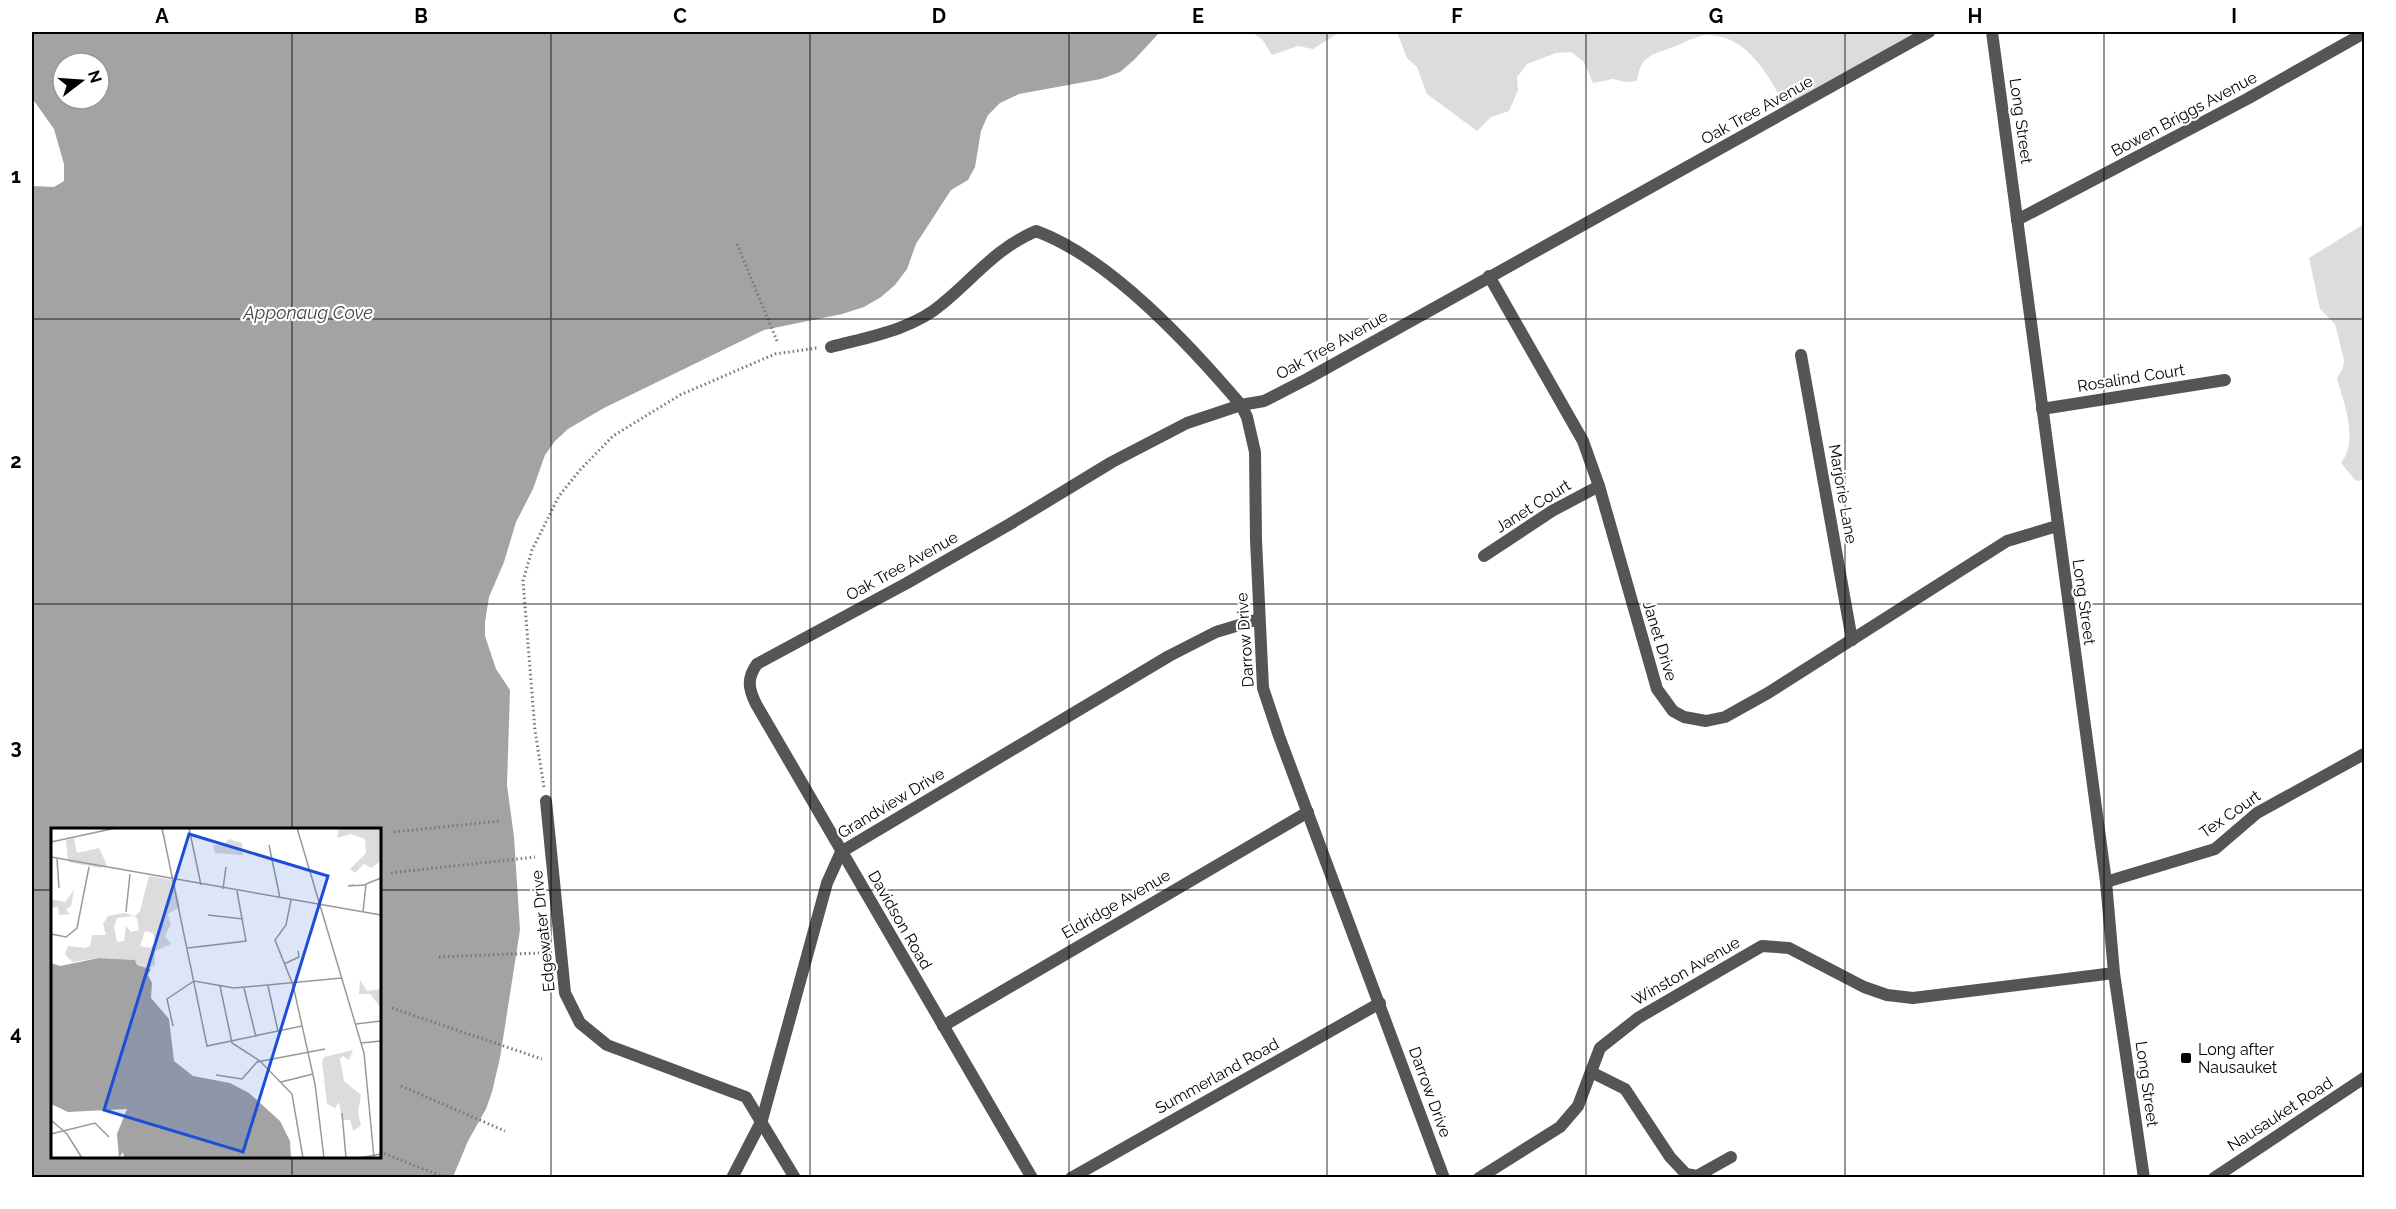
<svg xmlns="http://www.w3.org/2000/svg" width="2396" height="1209" font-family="Raleway,sans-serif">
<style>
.green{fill:#dcdcdc}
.water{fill:#a3a3a3;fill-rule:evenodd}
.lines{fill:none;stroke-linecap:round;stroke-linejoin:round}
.path{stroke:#777;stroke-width:3;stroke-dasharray:1.5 3;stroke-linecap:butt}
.minor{stroke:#555;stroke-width:12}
.tertiary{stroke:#555;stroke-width:12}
.grid{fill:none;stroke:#000;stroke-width:1.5;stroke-opacity:0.55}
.poi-dot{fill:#000;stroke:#fff;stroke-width:2}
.labels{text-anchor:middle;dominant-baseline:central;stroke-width:4.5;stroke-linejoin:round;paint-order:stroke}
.street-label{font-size:16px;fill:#000;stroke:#fff}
.poi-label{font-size:16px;fill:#000;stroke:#fff;text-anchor:start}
.water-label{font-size:18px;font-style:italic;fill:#444;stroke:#fff}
.inset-road{fill:none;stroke:#999;stroke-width:1.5}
.view{fill:#1d4ed8;fill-opacity:0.15;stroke:#1d4ed8;stroke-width:3}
.inset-edge{fill:none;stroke:#000;stroke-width:3}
.neatline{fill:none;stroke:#000;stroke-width:2}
.grid-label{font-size:20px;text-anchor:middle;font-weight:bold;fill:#000}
</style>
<rect width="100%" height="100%" fill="#fff"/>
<g class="green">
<path d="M1251 32H1340L1313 49 1298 46 1272 55 1262 39Z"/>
<path d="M1397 32H1931L1787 109C1770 79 1750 37 1710 35 1698 34 1682 44 1670 48 1649 56 1641 56 1637 81L1626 82 1613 79 1593 83 1584 62 1571 52 1556 53 1527 64 1517 77 1518 90 1509 111 1491 117 1477 131 1427 94 1417 67 1407 58Z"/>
<path d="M2364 224V480L2356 481 2341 463C2359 440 2344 404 2337 378L2343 368 2344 360 2335 324 2320 309 2309 258Z"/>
</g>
<path class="water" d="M32 32H1160L1134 60 1120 72 1101 79 1019 94 1000 103 988 115 981 131 975 167 968 180 951 190 916 244 907 269 895 285 881 297 864 307 842 314 764 330 604 408 568 429 555 441 545 455 533 489 516 522 504 562 489 597 485 622V636L496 669 510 690 507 785 514 837 520 930 500 1058 492 1092 486 1109 468 1141 453 1177H32V186L54 187 64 181V164L54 129 32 98ZM63 63H99V99H63ZM52 830H380V1156H52Z"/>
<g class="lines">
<g class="path">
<path d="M737 244 777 341"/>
<path d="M544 787 535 731 523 581 532 550 559 496 580 470 613 436 680 395 775 354 817 348"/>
<path d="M394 832 500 821"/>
<path d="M391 873 535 857"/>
<path d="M439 957 539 953"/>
<path d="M392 1008 542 1059"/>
<path d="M401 1086 505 1131"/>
<path d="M380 1152 447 1178"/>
</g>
<g class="minor">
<path d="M2017 220 2247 99 2364 33"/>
<path d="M1489 276 1583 441 1599 486 1657 689 1673 711 1684 717 1706 721 1725 717 1768 693 2007 541 2057 526"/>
<path d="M831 347C868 337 912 330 942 304 975 277 995 249 1036 231 1110 258 1190 345 1241 405L1247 417 1255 452 1256 540 1263 688 1279 736 1444 1178"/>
<path d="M1801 355 1852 640"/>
<path d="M2042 409 2225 380"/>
<path d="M1484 556 1552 511 1599 486"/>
<path d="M546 801 565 993 580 1023 607 1045 746 1097 795 1178"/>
<path d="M2106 882 2215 849 2257 813 2364 754"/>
<path d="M943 1026 1308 812"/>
<path d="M1591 1072 1625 1089 1670 1157 1686 1174 1697 1176 1731 1157"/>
<path d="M732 1178 762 1120 827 883 841 852 1169 656 1216 632 1259 619"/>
<path d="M1032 1178 756 704C748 688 747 678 757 664L907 583 1010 524 1112 462 1187 423 1241 405 1264 401 1307 379 1929 32"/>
<path d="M1071 1178 1380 1003"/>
<path d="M1479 1178 1560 1127 1578 1106 1600 1048 1638 1018 1762 946 1789 948 1864 987 1887 995 1913 998 2114 973"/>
</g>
<g class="tertiary">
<path d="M1992 32 2106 882 2114 973 2144 1178"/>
<path d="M2214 1178 2364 1078"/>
</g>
</g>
<path class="grid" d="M292 32V830M551 32V1178M810 32V1178M1069 32V1178M1327 32V1178M1586 32V1178M1845 32V1178M2104 32V1178M32 319H2364M32 604H2364M32 890H52M380 890H2364M292 1156V1178"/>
<rect class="poi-dot" x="2180" y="1052" width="12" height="12" rx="3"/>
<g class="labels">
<g class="street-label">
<text transform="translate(1757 110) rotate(-29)">Oak Tree Avenue</text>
<text transform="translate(2184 114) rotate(-28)">Bowen Briggs Avenue</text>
<text transform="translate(2021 121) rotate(82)">Long Street</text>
<text transform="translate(1332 345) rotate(-29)">Oak Tree Avenue</text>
<text transform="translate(2131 378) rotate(-9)">Rosalind Court</text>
<text transform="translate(1843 494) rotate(80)">Marjorie Lane</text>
<text transform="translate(1533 506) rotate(-32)">Janet Court</text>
<text transform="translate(902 566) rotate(-29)">Oak Tree Avenue</text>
<text transform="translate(2084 602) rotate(82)">Long Street</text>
<text transform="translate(1245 640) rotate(-94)">Darrow Drive</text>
<text transform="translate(1660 641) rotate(73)">Janet Drive</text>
<text transform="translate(891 803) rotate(-31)">Grandview Drive</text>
<text transform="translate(2230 814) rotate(-35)">Tex Court</text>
<text transform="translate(1116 904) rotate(-30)">Eldridge Avenue</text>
<text transform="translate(900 920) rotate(60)">Davidson Road</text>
<text transform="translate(543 931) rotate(-96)">Edgewater Drive</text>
<text transform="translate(1686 971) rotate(-30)">Winston Avenue</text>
<text transform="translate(1217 1076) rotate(-29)">Summerland Road</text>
<text transform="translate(2147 1084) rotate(82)">Long Street</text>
<text transform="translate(1430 1092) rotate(70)">Darrow Drive</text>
<text transform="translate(2280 1114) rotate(-33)">Nausauket Road</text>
</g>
<g class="poi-label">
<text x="2198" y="1049">Long after<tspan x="2198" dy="18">Nausauket</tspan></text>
</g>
<g class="water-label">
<text x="308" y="312">Apponaug Cove</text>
</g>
</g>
<g transform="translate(51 828)">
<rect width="330" height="330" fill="#fff"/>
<path d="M288 0H330V33L320 40 313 36 304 45 299 41 315 25 314 11 300 6 286 10ZM23 10 26 25 48 20 56 37 49 40 17 34 15 12ZM178 11 191 15 192 27 164 25 162 17H172ZM98 48 123 52 129 79 117 86 120 96 114 108 120 116 104 123V137L99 140 86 137 84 132 48 130 21 134 14 126 17 118 34 120 39 118 41 107H55L52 96 57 88 73 85 84 88 89 83ZM82 88 86 90 88 102 80 104 75 98 73 113 66 114 63 99 66 90ZM94 103 102 105 104 115 99 120 89 118ZM23 62 20 78 15 82 19 86 8 87 7 79 0 80V71L14 74ZM309 152 316 163 330 161V180L319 166H308ZM302 222 298 232 292 228 289 231 293 253 310 267 307 284 310 298 302 303 299 292H291L288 274 284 280 276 276 271 234 273 229Z" fill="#dcdcdc" fill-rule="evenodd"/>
<path d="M48 130 84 132 86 137 100 141 97 147 101 155 100 170 118 191 123 233 142 248 179 255 198 265 229 293 239 313 240 330H73L72 324 68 330 66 306 76 281 17 284 0 276V135L9 138Z" fill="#a3a3a3"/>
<path class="inset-road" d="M111 0 156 218 251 198M138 0 150 57M246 0 313 225 323 330M0 14 65 0M218 17 229 70M0 29 330 87M6 31 8 60M303 57 297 58 314 57M172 61 175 39M240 72 235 97 224 112 242 157 264 256 273 330M75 84 79 46M312 84 315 56 330 50M157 87 192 91M0 106 15 109 26 100 38 39M137 120 195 113 186 63M233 136 248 129 247 123M169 158 181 215 209 233 241 266 252 330M217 158 227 203M193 160 205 209M305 196 330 193M122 198 116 171 143 153 183 160 291 150M310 215 330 213M165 247 191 251 206 234 274 221M230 254 262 246M291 285 295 330M0 292 16 306 31 330M0 306 44 295 58 309M308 330 330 326"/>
<path class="view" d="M138 6 277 48 192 324 53 282Z"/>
<rect width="330" height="330" class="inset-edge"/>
</g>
<rect width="2396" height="1209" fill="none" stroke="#ffffff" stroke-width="66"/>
<g transform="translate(81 81) rotate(73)"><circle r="28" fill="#ffffff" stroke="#999999" stroke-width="1.5"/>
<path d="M0-4.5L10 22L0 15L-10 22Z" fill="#000000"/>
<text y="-9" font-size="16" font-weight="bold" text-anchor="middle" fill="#000000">N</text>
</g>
<rect x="33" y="33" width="2330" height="1143" class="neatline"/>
<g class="grid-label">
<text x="162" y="23">A</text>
<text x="421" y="23">B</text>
<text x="680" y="23">C</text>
<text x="939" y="23">D</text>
<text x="1198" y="23">E</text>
<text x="1457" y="23">F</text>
<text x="1716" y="23">G</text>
<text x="1975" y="23">H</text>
<text x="2234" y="23">I</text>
<text x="16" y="183">1</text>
<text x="16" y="468">2</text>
<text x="16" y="754">3</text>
<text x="16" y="1040">4</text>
</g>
</svg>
